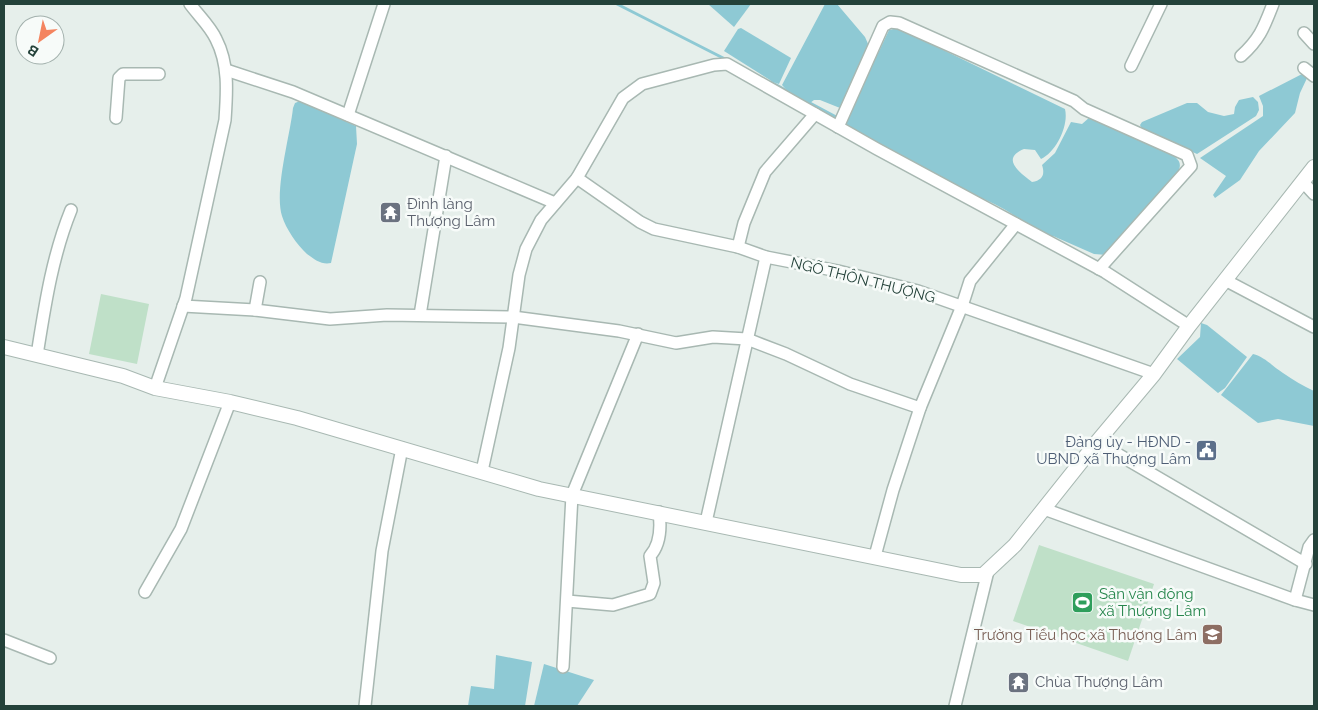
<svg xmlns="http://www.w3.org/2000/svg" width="1318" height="710" font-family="Raleway,sans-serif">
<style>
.green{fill:#bfe0c8}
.water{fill:#8ec9d4}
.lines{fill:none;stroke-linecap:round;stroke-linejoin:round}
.stream{stroke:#8ec9d4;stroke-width:3}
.minor-casing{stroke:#a8b8b2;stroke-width:14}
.tertiary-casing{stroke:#a8b8b2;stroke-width:16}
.minor{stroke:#fff;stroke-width:11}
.tertiary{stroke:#fff;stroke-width:14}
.labels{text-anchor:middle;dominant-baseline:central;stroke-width:5;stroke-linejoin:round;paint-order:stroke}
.worship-label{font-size:15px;fill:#5b616d;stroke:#f7fbf9;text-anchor:start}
.street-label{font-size:15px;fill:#24423a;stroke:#f7fbf9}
.service-label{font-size:15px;fill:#4e5e75;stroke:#f7fbf9;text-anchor:end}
.leisure-label{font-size:15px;fill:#27864d;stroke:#f7fbf9;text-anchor:start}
.education-label{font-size:15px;fill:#785e54;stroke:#f7fbf9;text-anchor:end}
</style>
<rect width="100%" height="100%" fill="#e6efeb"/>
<g class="green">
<path d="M101 294 149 304 137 364 89 354Z"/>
<path d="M1039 545 1154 584 1128 661 1013 621Z"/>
</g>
<g class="water">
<path d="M708 4H751L734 27Z"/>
<path d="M825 4H837L865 37 869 46 840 108 820 100H814L810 103C799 103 789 93 782 85Z"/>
<path d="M741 28 791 58 779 84 773 82 724 51 738 29Z"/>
<path d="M898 28 1065 109C1069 126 1056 152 1041 159L1035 150 1024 149C999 159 1022 174 1032 182 1043 180 1045 174 1042 165L1055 153 1071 122 1082 124 1090 117 1169 152C1182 162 1182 163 1176 178L1107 255 1094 254 1053 236H1046C1024 223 1004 206 980 198L846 126V121L889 30Z"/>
<path d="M1304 73 1308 76 1300 93 1295 113 1259 151 1240 180 1215 198 1213 195 1226 176 1200 158 1263 116V106L1259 96Z"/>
<path d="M1253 97 1258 102 1259 110 1256 116 1197 154 1142 129 1140 125 1142 122 1187 103H1197L1208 112 1224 116 1234 114 1235 107 1239 100Z"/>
<path d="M300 101 356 126 357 144 331 263C322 265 315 260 307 254 297 245 286 229 282 216 274 191 290 136 293 108L295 103Z"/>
<path d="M1201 323 1207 325 1247 357 1225 388 1218 393 1177 359 1200 337Z"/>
<path d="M1253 354C1265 357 1272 366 1283 373 1293 380 1303 386 1314 391V426L1278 419 1258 423 1221 395Z"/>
<path d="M496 655 532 662 525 706H468L471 686 494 689Z"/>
<path d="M544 664 594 680 577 706H534Z"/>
</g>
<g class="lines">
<g class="stream">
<path d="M617 4 727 60"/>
<path d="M771 82 789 92"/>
<path d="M808 102 838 118"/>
</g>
<defs>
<g id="minor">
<path d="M1304 33 1314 44"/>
<path d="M1241 56C1260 39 1264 27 1273 4"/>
<path d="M1131 66 1161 4"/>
<path d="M1304 68 1314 76"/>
<path d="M226 70 293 92 555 203"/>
<path d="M348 115 384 4"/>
<path d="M116 118 119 78 123 74H159"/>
<path d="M838 127 883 26 890 22 899 23 1074 101 1084 109 1187 155 1191 166 1099 269"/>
<path d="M577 178 640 222 654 229 738 247 766 257 838 271 918 291 1154 374"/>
<path d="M1303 182 1314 194"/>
<path d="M738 247 744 223 765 172 815 114"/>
<path d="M1225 280 1314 327"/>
<path d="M183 306 255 310 330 319 387 315 513 317 619 331 676 343 713 337 747 339 786 354 850 384 920 408"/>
<path d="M255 310 260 282"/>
<path d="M420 315 446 156"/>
<path d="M37 355C45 305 52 257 71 210"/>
<path d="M155 388 186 298 225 120C227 92 229 64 216 39 210 26 198 15 190 4"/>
<path d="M1097 442 1306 564"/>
<path d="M482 471 509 348 519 275 526 249 541 220 577 178 623 98 642 84 714 65 727 64 877 149 1105 272 1189 326"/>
<path d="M1044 509 1295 600 1314 605"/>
<path d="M706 522 766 257"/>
<path d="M875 556 893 490 920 408 962 306 970 281 1016 224"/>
<path d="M145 592 181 529 230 402"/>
<path d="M1295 600 1309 547 1314 540"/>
<path d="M567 601 613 605 650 594 654 583 650 556C660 545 661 527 659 512"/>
<path d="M4 640 50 658"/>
<path d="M563 667 572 495 638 334"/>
<path d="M365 706 382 551 402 448"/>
<path d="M955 706 988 571"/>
</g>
<path id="tertiary" d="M4 347 123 376 155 388 230 402 297 418 539 489 961 575H983L1015 545 1097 442 1154 374 1189 326 1314 167"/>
</defs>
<use href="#minor" class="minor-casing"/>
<use href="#tertiary" class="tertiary-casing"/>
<use href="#minor" class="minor"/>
<use href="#tertiary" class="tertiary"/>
</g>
<defs>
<symbol id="temple-square" viewBox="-11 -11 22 22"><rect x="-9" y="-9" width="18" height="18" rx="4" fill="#6b7280" stroke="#f7fbf9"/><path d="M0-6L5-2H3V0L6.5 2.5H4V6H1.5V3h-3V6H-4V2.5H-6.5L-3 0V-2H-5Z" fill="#fff"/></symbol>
<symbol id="civic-square" viewBox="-11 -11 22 22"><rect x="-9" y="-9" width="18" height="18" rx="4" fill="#5c6f8a" stroke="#f7fbf9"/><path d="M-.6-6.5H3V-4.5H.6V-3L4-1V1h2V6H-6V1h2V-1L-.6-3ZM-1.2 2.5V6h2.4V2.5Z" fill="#fff"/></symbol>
<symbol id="stadium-square" viewBox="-11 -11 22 22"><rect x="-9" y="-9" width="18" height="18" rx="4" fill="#2e9e5b" stroke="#f7fbf9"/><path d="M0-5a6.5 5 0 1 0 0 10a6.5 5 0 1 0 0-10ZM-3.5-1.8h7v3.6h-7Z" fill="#fff"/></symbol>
<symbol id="school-square" viewBox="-11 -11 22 22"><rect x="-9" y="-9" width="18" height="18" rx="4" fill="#8d6e63" stroke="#f7fbf9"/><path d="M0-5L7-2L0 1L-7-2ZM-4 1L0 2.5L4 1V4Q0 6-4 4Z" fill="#fff"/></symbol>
</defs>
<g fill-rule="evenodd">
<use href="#temple-square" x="378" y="200" width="25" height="25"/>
<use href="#civic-square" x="1194" y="438" width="25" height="25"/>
<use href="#stadium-square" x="1070" y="590" width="25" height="25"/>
<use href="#school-square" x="1200" y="622" width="25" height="25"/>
<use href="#temple-square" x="1006" y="670" width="25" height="25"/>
</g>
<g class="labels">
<g class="worship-label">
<text x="407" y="204">Đình làng<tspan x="407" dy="17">Thượng Lâm</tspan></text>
<text x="1035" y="682">Chùa Thượng Lâm</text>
</g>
<g class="street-label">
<text transform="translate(863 280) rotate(14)">NGÕ THÔN THƯỢNG</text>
</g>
<g class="service-label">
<text x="1191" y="442">Đảng ủy - HĐND -<tspan x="1191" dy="17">UBND xã Thượng Lâm</tspan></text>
</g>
<g class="leisure-label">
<text x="1099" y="594">Sân vận động<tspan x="1099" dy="17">xã Thượng Lâm</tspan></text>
</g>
<g class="education-label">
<text x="1197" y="635">Trường Tiểu học xã Thượng Lâm</text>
</g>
</g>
<rect width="1318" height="710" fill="none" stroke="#24423a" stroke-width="10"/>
<g transform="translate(40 40) rotate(213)"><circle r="24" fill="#f7fbf9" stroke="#a3b1ad"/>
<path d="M0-4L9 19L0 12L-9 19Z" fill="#f4845f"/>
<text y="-8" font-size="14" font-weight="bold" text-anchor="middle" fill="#24423a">B</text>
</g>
</svg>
